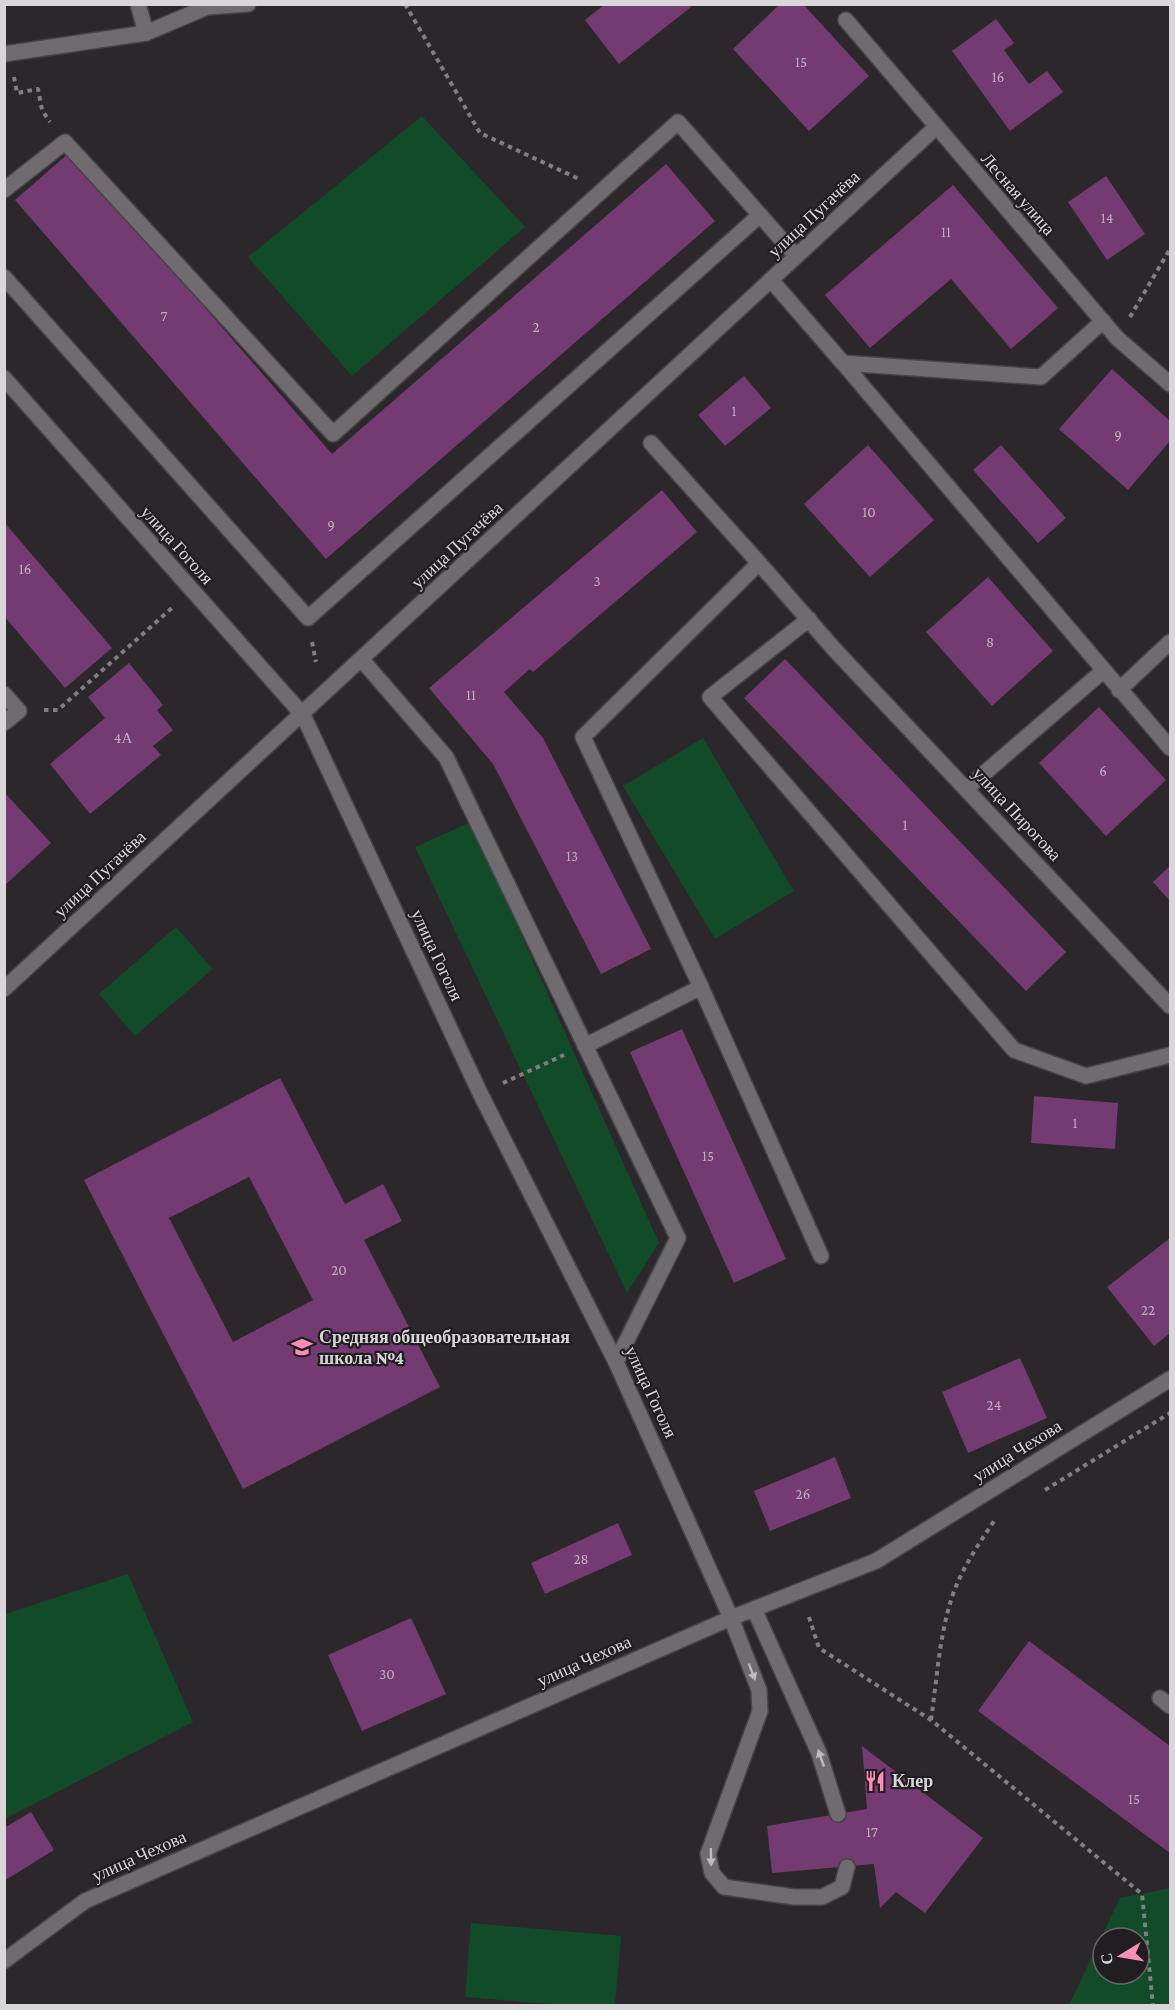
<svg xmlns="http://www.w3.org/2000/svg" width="1175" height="2010" font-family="'Crimson Pro',serif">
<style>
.green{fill:#114b29;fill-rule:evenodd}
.building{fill:#743a72;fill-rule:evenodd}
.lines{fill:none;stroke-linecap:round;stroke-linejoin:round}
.service-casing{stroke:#474346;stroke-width:18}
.pedestrian-casing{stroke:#474346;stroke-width:18}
.minor-casing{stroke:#474346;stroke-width:18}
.tertiary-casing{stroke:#474346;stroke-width:18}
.path{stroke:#827f82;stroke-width:4;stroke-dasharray:4.5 4.5;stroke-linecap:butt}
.service{stroke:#6f6b6f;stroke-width:15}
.pedestrian{stroke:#6f6b6f;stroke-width:15}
.minor{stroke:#6f6b6f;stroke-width:15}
.tertiary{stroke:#6f6b6f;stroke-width:15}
.oneway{fill:#bebbbe}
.labels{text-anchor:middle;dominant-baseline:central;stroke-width:4.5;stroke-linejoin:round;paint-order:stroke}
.number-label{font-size:15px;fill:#bfafbe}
.street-label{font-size:18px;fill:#d8d6d8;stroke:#211e21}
.poi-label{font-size:18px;font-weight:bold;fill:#d8d6d8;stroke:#211e21;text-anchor:start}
</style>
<rect width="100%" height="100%" fill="#2b272b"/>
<g class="green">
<path d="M422 116 525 227 352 376 248 257Z"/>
<path d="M703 738 794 891 715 939 623 786Z"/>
<path d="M471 822 659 1243 627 1293 415 847Z"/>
<path d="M176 927 213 969 135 1036 99 994Z"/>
<path d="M128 1574 193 1722 5 1819V1614Z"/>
<path d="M1170 1888V2005H1069L1120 1898ZM1103 1938H1139V1974H1103Z"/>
<path d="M471 1923 621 1936 615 2005H561L465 1997Z"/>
</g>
<g class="building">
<path d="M605 4H689L691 7 619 64 585 20Z"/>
<path d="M780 4H803L869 76 809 131 733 49Z"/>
<path d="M996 19 1014 43 1004 50 1029 84 1047 71 1063 92 1010 131 952 51Z"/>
<path d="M70 152 332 454 666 164 715 221 326 559 15 200Z"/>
<path d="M1106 176 1145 234 1107 260 1068 202Z"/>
<path d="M953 185 1058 308 1011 349 951 279 870 348 825 295Z"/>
<path d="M1112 369 1170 421V441L1128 490 1059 429Z"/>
<path d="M744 376 771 408 725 446 698 415Z"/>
<path d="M868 445 934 520 870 577 804 504Z"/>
<path d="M1001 445 1066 518 1038 543 973 470Z"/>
<path d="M662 490 697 532 533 672 530 669 504 692 543 738 651 949 601 974 493 764 429 688Z"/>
<path d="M4 522 112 648 65 688 4 616Z"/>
<path d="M988 577 1053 651 992 706 926 632Z"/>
<path d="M785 659 1066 952 1026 991 744 698Z"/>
<path d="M129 663 163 705 157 710 173 730 153 746 161 755 90 814 50 764 105 718 88 697Z"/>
<path d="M1099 707 1166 780 1106 836 1039 763Z"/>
<path d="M4 792 51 843 4 886Z"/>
<path d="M1170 866V901L1153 882Z"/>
<path d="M682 1029 786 1259 734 1283 630 1052Z"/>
<path d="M280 1078 345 1204 383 1184 402 1221 364 1240 440 1387 243 1489 84 1180ZM249 1177 313 1300 233 1342 169 1218Z"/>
<path d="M1034 1096 1118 1103 1115 1149 1031 1143Z"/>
<path d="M1170 1238V1333L1154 1346 1107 1287Z"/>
<path d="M1020 1358 1047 1418 968 1453 942 1392Z"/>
<path d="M835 1457 851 1498 770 1531 754 1491Z"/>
<path d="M618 1523 632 1555 545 1594 531 1563Z"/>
<path d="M411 1618 446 1694 362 1731 328 1655Z"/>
<path d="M1029 1641 1170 1746V1853L978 1711Z"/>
<path d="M862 1746 983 1838 925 1913 896 1892 880 1908 874 1864 772 1873 767 1826 867 1809Z"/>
<path d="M31 1812 54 1850 4 1881V1828Z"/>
</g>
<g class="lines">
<defs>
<g id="service">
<path d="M4 54 146 33 138 4"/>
<path d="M4 190 65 142 333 434 678 122 796 256"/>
<path d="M4 277 308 618 760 215"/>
<path d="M771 280 843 363 1041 377 1103 321"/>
<path d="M843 363 1170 748"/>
<path d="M651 443 759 563"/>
<path d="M809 619 710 697 1014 1050 1086 1076 1170 1055"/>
<path d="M362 660 446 757 678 1238 616 1362"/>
<path d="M1119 690 1170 642"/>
<path d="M4 694 19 711 4 723"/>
<path d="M966 789 1103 671"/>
<path d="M701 987 583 737 759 563 834 649"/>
<path d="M585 1046 701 987 821 1256"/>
<path d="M754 1609 819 1753 838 1814"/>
<path d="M731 1618 759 1690 760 1711 708 1854 712 1873 724 1887 794 1897H822L842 1887 847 1867"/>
<path d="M1160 1698 1170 1706"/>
</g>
<path id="pedestrian" d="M146 33 207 7 248 4"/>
<g id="minor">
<path d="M846 20 1117 338 1170 384"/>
<path d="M4 378 303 715 480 1093 616 1362 731 1618"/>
<path d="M834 649 1170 1006"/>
<path d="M4 989 935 128"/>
</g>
<path id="tertiary" d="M4 1961 85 1901 731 1618 876 1561 1170 1379"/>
</defs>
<use href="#service" class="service-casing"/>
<use href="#pedestrian" class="pedestrian-casing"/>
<use href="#minor" class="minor-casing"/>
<use href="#tertiary" class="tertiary-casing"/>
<g class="path">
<path d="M405 4 480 133 579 179"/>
<path d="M14 77 17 93 38 89 42 110 50 122"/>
<path d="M1130 317 1170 249"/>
<path d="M312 642 316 662"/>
<path d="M44 710H58L173 607"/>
<path d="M503 1083 564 1055"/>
<path d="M1045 1490 1170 1413"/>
<path d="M809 1617 819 1648 931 1720 1142 1894 1153 2006"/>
<path d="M931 1720C937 1679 939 1637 952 1597 961 1570 978 1545 994 1521"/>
</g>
<use href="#service" class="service"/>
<use href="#pedestrian" class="pedestrian"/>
<use href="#minor" class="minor"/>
<use href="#tertiary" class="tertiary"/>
</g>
<defs><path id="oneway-solid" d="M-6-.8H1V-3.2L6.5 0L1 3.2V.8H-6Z" transform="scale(1.5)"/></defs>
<g class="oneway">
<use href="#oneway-solid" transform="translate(752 1672) rotate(69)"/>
<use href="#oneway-solid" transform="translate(821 1758) rotate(-109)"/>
<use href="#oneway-solid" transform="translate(711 1857) rotate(89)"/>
</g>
<defs>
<symbol id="school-bare" viewBox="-9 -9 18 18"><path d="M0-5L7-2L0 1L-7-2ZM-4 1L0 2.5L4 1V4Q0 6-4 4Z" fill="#ff8eb9" stroke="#211e21" stroke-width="2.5" paint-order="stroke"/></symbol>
<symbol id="restaurant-bare" viewBox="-9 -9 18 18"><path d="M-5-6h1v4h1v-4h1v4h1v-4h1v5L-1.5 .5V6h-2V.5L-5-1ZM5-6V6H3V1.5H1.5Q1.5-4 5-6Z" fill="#ff8eb9" stroke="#211e21" stroke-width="2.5" paint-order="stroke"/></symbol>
</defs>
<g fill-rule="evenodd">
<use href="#school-bare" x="287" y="1332" width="30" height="30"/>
<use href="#restaurant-bare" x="860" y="1766" width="30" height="30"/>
</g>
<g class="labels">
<g class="number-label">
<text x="801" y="62">15</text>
<text x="998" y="77">16</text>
<text x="1107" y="218">14</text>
<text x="946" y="232">11</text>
<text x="164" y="316">7</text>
<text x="536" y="327">2</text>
<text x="734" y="411">1</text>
<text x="1118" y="435">9</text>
<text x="869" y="512">10</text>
<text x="331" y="525">9</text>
<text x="25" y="569">16</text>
<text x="597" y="581">3</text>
<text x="990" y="642">8</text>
<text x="471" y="695">11</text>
<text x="123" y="738">4А</text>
<text x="1103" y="771">6</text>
<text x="905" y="825">1</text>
<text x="572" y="856">13</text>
<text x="1075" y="1123">1</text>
<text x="708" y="1156">15</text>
<text x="339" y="1270">20</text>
<text x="1148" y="1310">22</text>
<text x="994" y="1405">24</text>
<text x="803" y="1494">26</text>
<text x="581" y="1559">28</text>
<text x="387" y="1674">30</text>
<text x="1134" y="1799">15</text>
<text x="872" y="1832">17</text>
</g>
<g class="street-label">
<text transform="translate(1018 194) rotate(49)">Лесная улица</text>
<text transform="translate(814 214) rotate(-43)">улица Пугачёва</text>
<text transform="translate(177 545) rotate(48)">улица Гоголя</text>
<text transform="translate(457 545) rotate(-43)">улица Пугачёва</text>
<text transform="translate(1017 814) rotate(47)">улица Пирогова</text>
<text transform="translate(100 874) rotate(-43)">улица Пугачёва</text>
<text transform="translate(437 955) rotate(65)">улица Гоголя</text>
<text transform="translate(651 1392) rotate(65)">улица Гоголя</text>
<text transform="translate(1017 1451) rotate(-32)">улица Чехова</text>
<text transform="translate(584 1661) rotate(-24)">улица Чехова</text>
<text transform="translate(139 1856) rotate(-24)">улица Чехова</text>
</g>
<g class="poi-label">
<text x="319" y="1337">Средняя общеобразовательная<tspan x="319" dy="21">школа №4</tspan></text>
<text x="892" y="1781">Клер</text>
</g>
</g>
<rect width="1175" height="2010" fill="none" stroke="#d8d6d8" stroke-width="12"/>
<g transform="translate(1121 1956) rotate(259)"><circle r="28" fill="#211e21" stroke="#6a686a" stroke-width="1.5"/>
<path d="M0-4.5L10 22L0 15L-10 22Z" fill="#ff8eb9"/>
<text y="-9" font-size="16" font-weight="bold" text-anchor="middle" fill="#d8d6d8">С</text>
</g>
</svg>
